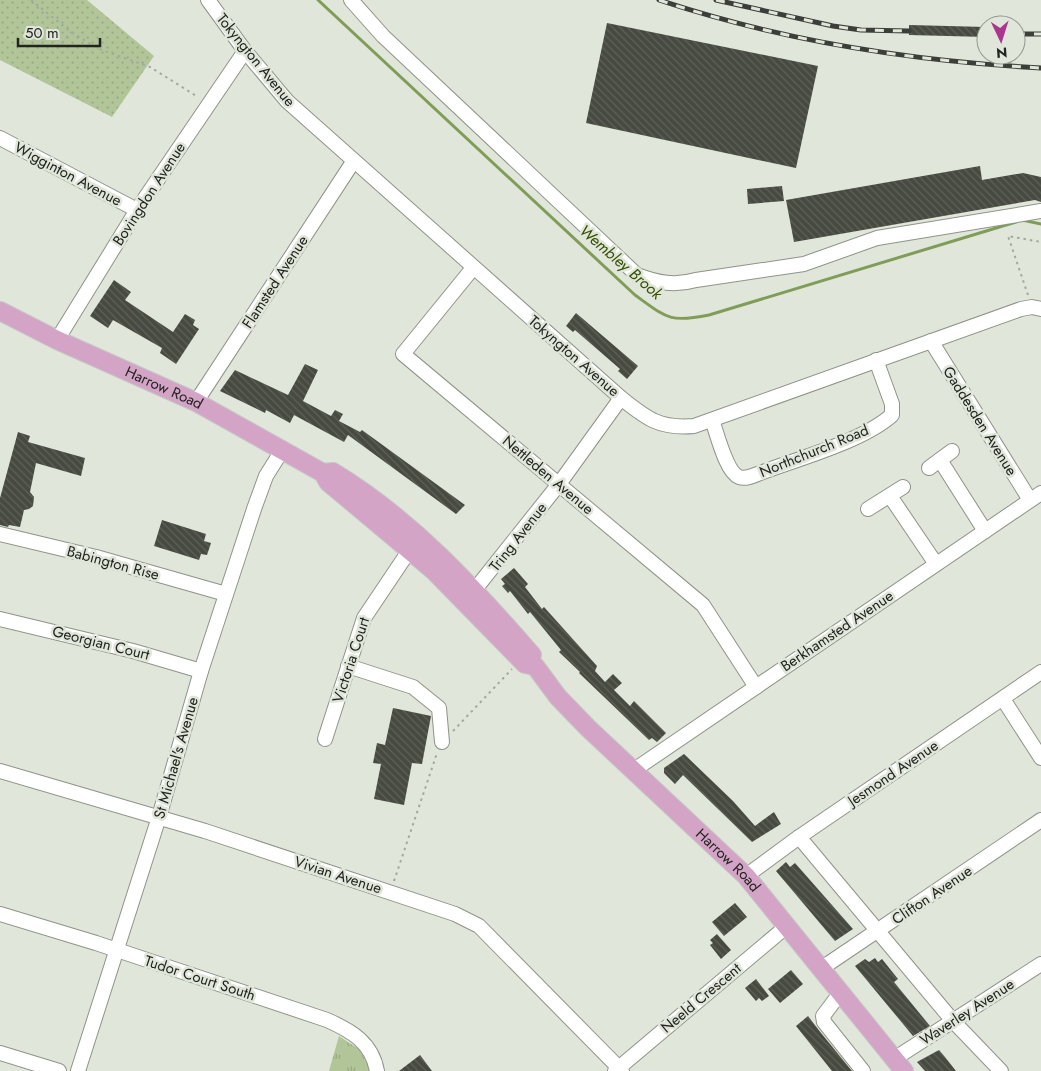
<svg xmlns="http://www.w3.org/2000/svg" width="1041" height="1071" font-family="Jost,sans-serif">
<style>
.grass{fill:url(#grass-tufts)}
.garden{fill:url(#garden-dots)}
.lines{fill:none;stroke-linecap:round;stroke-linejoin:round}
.stream{stroke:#809d58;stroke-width:3}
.building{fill:url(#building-back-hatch)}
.minor-casing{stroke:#8e9488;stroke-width:16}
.major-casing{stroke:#c6c6c5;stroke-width:20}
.path{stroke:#a4a89f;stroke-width:2;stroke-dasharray:2.5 4;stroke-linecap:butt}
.minor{stroke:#fff;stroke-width:14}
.major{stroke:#d4a4c7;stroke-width:18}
.rail-casing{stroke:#3c3e39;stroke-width:5}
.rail{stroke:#e0e6da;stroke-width:3;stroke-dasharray:9;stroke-linecap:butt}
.labels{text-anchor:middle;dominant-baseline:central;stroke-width:5;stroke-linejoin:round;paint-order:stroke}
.street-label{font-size:15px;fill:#222420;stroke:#e0e6da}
.water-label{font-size:16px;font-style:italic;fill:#365000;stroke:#e0e6da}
</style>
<defs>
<pattern id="grass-tufts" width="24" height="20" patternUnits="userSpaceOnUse" patternTransform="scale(1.25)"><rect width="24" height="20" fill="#b2c599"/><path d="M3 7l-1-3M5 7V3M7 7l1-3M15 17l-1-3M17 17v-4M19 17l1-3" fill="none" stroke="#99a984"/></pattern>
<pattern id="garden-dots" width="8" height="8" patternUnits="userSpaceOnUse" patternTransform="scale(1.25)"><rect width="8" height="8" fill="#b2c599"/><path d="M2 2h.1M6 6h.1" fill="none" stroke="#99a984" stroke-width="1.8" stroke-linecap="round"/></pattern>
<pattern id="building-back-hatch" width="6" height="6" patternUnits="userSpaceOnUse" patternTransform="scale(1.25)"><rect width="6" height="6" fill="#464a40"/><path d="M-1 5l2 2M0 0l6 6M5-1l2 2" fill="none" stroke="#5e6159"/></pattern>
</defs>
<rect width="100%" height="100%" fill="#e0e6da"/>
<path class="grass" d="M339 1036 360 1050 371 1071H329Z"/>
<path class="garden" d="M0 0H87L154 56 112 117 0 60Z"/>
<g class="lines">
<g class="stream">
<path d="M318 0 635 295C667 318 669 323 709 315L1016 222"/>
<path d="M1022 220 1041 224"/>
</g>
</g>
<g class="building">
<path d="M607 23 818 66 796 168 586 123Z"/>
<path d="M909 25 986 27V37L909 35Z"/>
<path d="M980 166 982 180 1023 173 1041 177V202L1035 200 794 242 786 200Z"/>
<path d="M782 186 784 201 748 204 747 189Z"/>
<path d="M114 280 131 292 125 300 173 332 185 314 195 320 193 325 199 329 176 364 160 353 162 348 113 320 108 328 90 316Z"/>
<path d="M576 313 638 366 627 379 618 371 620 369 575 330 573 332 566 326Z"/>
<path d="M305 364 318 370 303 401 331 416 335 410 343 414 339 421 360 432 362 430 465 505 456 514 348 435 344 442 294 415 290 423 266 410 265 413 220 391 235 370 288 395Z"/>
<path d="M18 432 30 436 28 442 85 458 81 476 36 463 30 492 34 497 33 506 29 509 24 510 20 527 9 525 8 527 0 525V498Z"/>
<path d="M162 520 206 534 204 541 211 543 207 555 201 554 199 560 154 546Z"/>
<path d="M514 568 528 584 525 587 542 609 544 607 597 666 595 671 605 682 613 674 622 683 614 690 630 706 634 701 666 733 657 742 652 738 649 740 579 673 580 672 559 652 561 650 530 612 528 614 510 591 508 593 502 586 505 584 501 579Z"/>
<path d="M393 708 431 716 422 764 412 763 404 805 374 799 381 764 373 763 377 743 385 745Z"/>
<path d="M684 754 733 801 755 826 774 812 781 824 752 842 683 775 675 784 664 773V768Z"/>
<path d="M786 862 790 867 795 863 853 929 835 941 776 871Z"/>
<path d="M735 903 747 917 724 936 712 922Z"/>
<path d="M717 934 731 950 721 959 710 945 713 943 710 940Z"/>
<path d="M875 958 878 962 882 959 898 979 894 982 930 1026 913 1036 855 966 865 959 869 962Z"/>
<path d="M791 970 803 984 780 1003 768 989Z"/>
<path d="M756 979 769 996 762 1001 759 998 756 1001 745 988Z"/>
<path d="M808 1016 821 1033 852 1071H832L796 1026Z"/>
<path d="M939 1050 945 1057 956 1071H925L917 1062Z"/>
<path d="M420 1055 432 1071H399Z"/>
</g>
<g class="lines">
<defs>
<g id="minor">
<path d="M208 0 245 51 287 101 621 398C647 419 660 429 694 426L1021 309 1032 307 1041 309"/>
<path d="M351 0 383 36 637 275C658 283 675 286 696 280L804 264 877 238 1041 211"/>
<path d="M0 138 137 210"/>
<path d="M473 268 403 354 703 605 756 687"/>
<path d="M57 340 137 210 245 51"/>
<path d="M931 341 1030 500"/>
<path d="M196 402 353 162"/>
<path d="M712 420C717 433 726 472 739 477 747 480 756 474 763 472 800 458 863 441 892 415V404L876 360"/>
<path d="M940 460 985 531"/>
<path d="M929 468 952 451"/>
<path d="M890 496 936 564"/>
<path d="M868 509 903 487"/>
<path d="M0 534 96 557 226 594"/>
<path d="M469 597 559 484 621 398"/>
<path d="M0 619 133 651 201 671"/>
<path d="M348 666 413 687 439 708 442 742"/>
<path d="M1003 699 1041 758"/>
<path d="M325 739 364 618 415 542"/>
<path d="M634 770 1041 493"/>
<path d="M0 771 205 831 455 914 479 926 622 1071"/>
<path d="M799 837 953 1021 1001 1071"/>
<path d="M746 876 799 837 1041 672"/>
<path d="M0 914 96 943 327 1020C352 1031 372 1043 377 1071"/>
<path d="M822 968 1041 820"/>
<path d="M841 992 823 1016 824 1022 863 1071"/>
<path d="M0 1053 59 1071"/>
<path d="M894 1059 1041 964"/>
<path d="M78 1071 159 817 201 671 254 509 266 476 283 449"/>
<path d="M615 1071 787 926"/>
</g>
<g id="major">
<path id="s1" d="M0 311 57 340 196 402 323 473 328 482 433 570 525 664 535 666 558 697 588 728 746 876 904 1071"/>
<path d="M323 473 333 472C412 520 472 586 532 655"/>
</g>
</defs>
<use href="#minor" class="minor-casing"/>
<use href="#major" class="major-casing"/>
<g class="path">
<path d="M31 0 71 32 99 49 150 67 198 97"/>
<path d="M58 48 71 32"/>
<path d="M1028 295 1008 236 1041 242"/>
<path d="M453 731 512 669"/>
<path d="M394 881 437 753"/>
</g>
<use href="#minor" class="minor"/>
<use href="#major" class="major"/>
<defs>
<g id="rail">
<path d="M659 0C782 41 912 61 1041 68"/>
<path d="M716 0 833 26 861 30 909 31"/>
<path d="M1016 34H1041"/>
</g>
</defs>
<use href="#rail" class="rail-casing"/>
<use href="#rail" class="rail"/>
</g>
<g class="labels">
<g class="street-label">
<text transform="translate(256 60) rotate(51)">Tokyngton Avenue</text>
<text transform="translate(68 174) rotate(28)">Wigginton Avenue</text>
<text transform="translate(149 194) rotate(-57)">Bovingdon Avenue</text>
<text transform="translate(275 282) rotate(-57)">Flamsted Avenue</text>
<text transform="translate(574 356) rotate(41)">Tokyngton Avenue</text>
<text stroke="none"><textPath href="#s1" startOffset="181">Harrow Road</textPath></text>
<text transform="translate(980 421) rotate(58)">Gaddesden Avenue</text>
<text transform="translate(814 451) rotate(-22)">Northchurch Road</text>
<text transform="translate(548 475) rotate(40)">Nettleden Avenue</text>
<text transform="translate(518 537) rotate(-52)">Tring Avenue</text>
<text transform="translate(113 563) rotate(15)">Babington Rise</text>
<text transform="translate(837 631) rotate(-34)">Berkhamsted Avenue</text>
<text transform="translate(101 643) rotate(14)">Georgian Court</text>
<text transform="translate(351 660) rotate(-72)">Victoria Court</text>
<text transform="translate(176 758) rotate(-74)">St Michael's Avenue</text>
<text transform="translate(893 773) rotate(-34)">Jesmond Avenue</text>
<text stroke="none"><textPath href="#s1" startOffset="925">Harrow Road</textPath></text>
<text transform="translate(338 875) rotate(18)">Vivian Avenue</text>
<text transform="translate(932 895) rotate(-34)">Clifton Avenue</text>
<text transform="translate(200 978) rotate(18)">Tudor Court South</text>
<text transform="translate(701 998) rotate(-40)">Neeld Crescent</text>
<text transform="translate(967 1012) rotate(-33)">Waverley Avenue</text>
</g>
<g class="water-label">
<text transform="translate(621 262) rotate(41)">Wembley Brook</text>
</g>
</g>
<g transform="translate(1001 40) rotate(176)"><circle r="24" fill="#e0e6da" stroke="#949890"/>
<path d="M0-4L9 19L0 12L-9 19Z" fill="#aa3690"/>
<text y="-8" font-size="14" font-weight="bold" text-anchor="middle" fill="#222420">N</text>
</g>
<path d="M18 38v8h82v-8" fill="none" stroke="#222420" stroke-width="2.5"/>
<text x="25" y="38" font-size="15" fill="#222420" stroke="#e0e6da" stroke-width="4" paint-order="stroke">50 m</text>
</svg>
